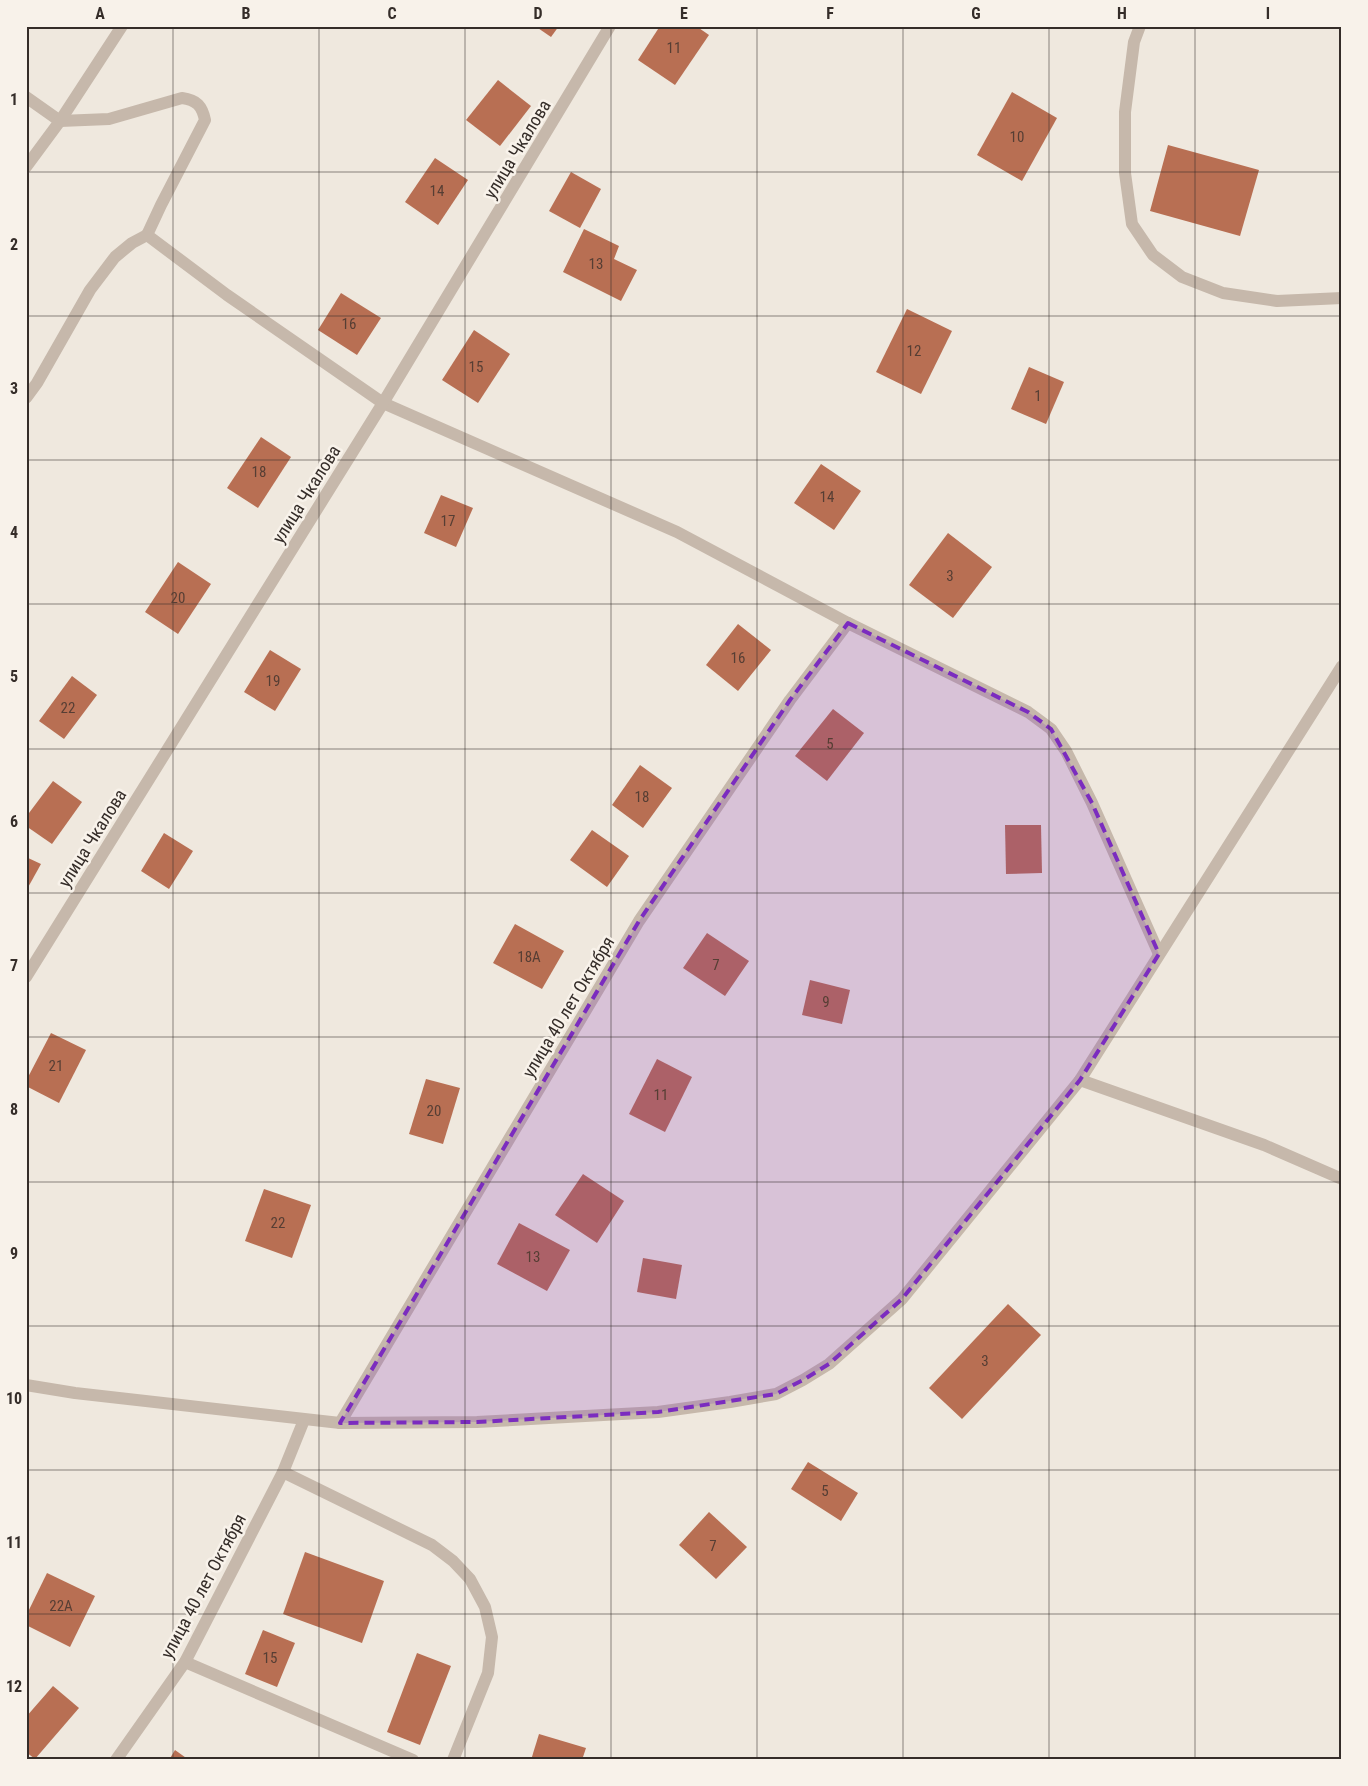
<svg xmlns="http://www.w3.org/2000/svg" width="1368" height="1786" font-family="'Roboto Condensed',sans-serif">
<style>
.building{fill:#b86f53}
.lines{fill:none;stroke-linecap:round;stroke-linejoin:round}
.service{stroke:#c6b8ab;stroke-width:12}
.minor{stroke:#c6b8ab;stroke-width:12}
.marked{fill:#7b2cbf;fill-opacity:0.2;stroke:#7b2cbf;stroke-width:4;stroke-dasharray:10 6;stroke-linejoin:round}
.grid{fill:none;stroke:#352d29;stroke-width:1;stroke-opacity:0.55}
.labels{text-anchor:middle;dominant-baseline:central;stroke-width:5;stroke-linejoin:round;paint-order:stroke}
.number-label{font-size:15px;fill:#563e34}
.street-label{font-size:18px;fill:#352d29;stroke:#f8f2ea}
.neatline{fill:none;stroke:#352d29;stroke-width:2}
.grid-label{font-size:16px;text-anchor:middle;font-weight:bold;fill:#352d29}
</style>
<rect width="100%" height="100%" fill="#efe8de"/>
<g class="building">
<path d="M535 26H559L551 37Z"/>
<path d="M660 26H696L709 35 675 85 638 60Z"/>
<path d="M498 80 531 106 500 146 466 120Z"/>
<path d="M1012 92 1057 118 1022 181 977 155Z"/>
<path d="M1168 145 1259 170 1240 236 1150 211Z"/>
<path d="M435 158 468 180 438 225 405 202Z"/>
<path d="M571 172 601 189 580 228 549 211Z"/>
<path d="M584 229 619 246 614 259 637 270 621 301 563 272Z"/>
<path d="M341 293 381 318 357 355 318 330Z"/>
<path d="M907 309 952 331 921 394 876 372Z"/>
<path d="M474 330 510 354 478 403 442 380Z"/>
<path d="M1029 367 1064 382 1046 424 1011 409Z"/>
<path d="M261 437 291 457 258 508 227 488Z"/>
<path d="M821 464 861 491 834 530 794 503Z"/>
<path d="M441 495 473 508 456 547 424 533Z"/>
<path d="M948 533 992 567 953 618 909 585Z"/>
<path d="M178 562 211 584 178 634 145 612Z"/>
<path d="M738 624 771 650 738 691 706 665Z"/>
<path d="M270 650 301 669 275 711 244 692Z"/>
<path d="M72 676 97 695 64 739 39 721Z"/>
<path d="M833 709 864 733 827 781 795 756Z"/>
<path d="M640 765 672 788 643 828 612 805Z"/>
<path d="M53 781 82 802 52 844 26 826V817Z"/>
<path d="M1005 825H1041L1042 873 1006 874Z"/>
<path d="M592 830 629 856 607 887 570 860Z"/>
<path d="M164 833 193 851 169 889 141 871Z"/>
<path d="M26 857 41 864 26 891Z"/>
<path d="M515 924 564 951 542 989 493 963Z"/>
<path d="M707 933 749 961 725 996 683 968Z"/>
<path d="M810 980 850 990 842 1024 802 1015Z"/>
<path d="M51 1033 86 1050 59 1103 26 1086V1081Z"/>
<path d="M657 1059 692 1077 665 1132 629 1114Z"/>
<path d="M426 1079 460 1088 443 1144 409 1134Z"/>
<path d="M583 1174 624 1201 597 1243 555 1215Z"/>
<path d="M264 1189 311 1205 292 1258 245 1241Z"/>
<path d="M519 1223 570 1250 547 1291 497 1264Z"/>
<path d="M643 1258 682 1265 676 1299 637 1292Z"/>
<path d="M1008 1304 1041 1335 962 1419 929 1388Z"/>
<path d="M808 1462 858 1493 841 1521 791 1489Z"/>
<path d="M709 1512 747 1547 716 1579 679 1545Z"/>
<path d="M305 1552 384 1581 362 1643 283 1614Z"/>
<path d="M47 1573 95 1596 70 1647 26 1625V1616Z"/>
<path d="M263 1630 295 1643 277 1687 245 1674Z"/>
<path d="M417 1653 451 1666 420 1745 387 1732Z"/>
<path d="M53 1686 79 1708 35 1759 26 1752V1717Z"/>
<path d="M539 1734 586 1748 582 1760H531Z"/>
<path d="M175 1750 189 1760H169Z"/>
</g>
<g class="lines">
<g class="service">
<path d="M26 97 60 121"/>
<path d="M283 1472 432 1545 453 1561 470 1579 485 1607 492 1637 488 1673 453 1760"/>
<path d="M185 1662 413 1760"/>
</g>
<g class="minor">
<path d="M1140 26 1134 42 1125 112V173L1132 224 1153 255 1182 277 1223 293 1277 301 1342 298"/>
<path d="M60 121 109 119 182 98C197 100 202 106 205 120L161 205 147 235 227 295 383 403 677 532 848 623 1028 712 1051 729 1066 751 1092 803 1159 954"/>
<path d="M26 167 60 121 122 26"/>
<path d="M26 398 37 383 90 290 115 257 132 243 147 235"/>
<path d="M26 977 383 403 610 26"/>
<path d="M1080 1080 1264 1145 1342 1179"/>
<path d="M26 1385 75 1393 340 1423 477 1422 658 1412 730 1402 776 1394 803 1380 829 1364 902 1299 1080 1080 1342 666"/>
<path d="M340 1423 639 921 790 700 848 623"/>
<path d="M116 1760 185 1662 283 1472 304 1420"/>
</g>
</g>
<path class="marked" d="M848 623 1028 712 1051 729 1092 803 1159 954 1080 1080 902 1299 829 1364 803 1380 776 1394 658 1412 477 1422 340 1423 639 921 790 700Z"/>
<path class="grid" d="M173 26V1760M319 26V1760M465 26V1760M611 26V1760M757 26V1760M903 26V1760M1049 26V1760M1195 26V1760M26 172H1342M26 316H1342M26 460H1342M26 604H1342M26 749H1342M26 893H1342M26 1037H1342M26 1182H1342M26 1326H1342M26 1470H1342M26 1614H1342"/>
<g class="labels">
<g class="number-label">
<text x="674" y="48">11</text>
<text x="1017" y="137">10</text>
<text x="437" y="191">14</text>
<text x="596" y="264">13</text>
<text x="349" y="324">16</text>
<text x="914" y="351">12</text>
<text x="476" y="367">15</text>
<text x="1038" y="396">1</text>
<text x="259" y="472">18</text>
<text x="827" y="497">14</text>
<text x="448" y="521">17</text>
<text x="950" y="576">3</text>
<text x="178" y="598">20</text>
<text x="738" y="658">16</text>
<text x="273" y="681">19</text>
<text x="68" y="708">22</text>
<text x="830" y="744">5</text>
<text x="642" y="797">18</text>
<text x="529" y="957">18А</text>
<text x="716" y="965">7</text>
<text x="826" y="1002">9</text>
<text x="56" y="1066">21</text>
<text x="661" y="1095">11</text>
<text x="434" y="1111">20</text>
<text x="278" y="1223">22</text>
<text x="533" y="1257">13</text>
<text x="985" y="1361">3</text>
<text x="825" y="1491">5</text>
<text x="713" y="1546">7</text>
<text x="61" y="1606">22А</text>
<text x="270" y="1658">15</text>
</g>
<g class="street-label">
<text transform="translate(517 149) rotate(-59)">улица Чкалова</text>
<text transform="translate(306 494) rotate(-58)">улица Чкалова</text>
<text transform="translate(92 838) rotate(-58)">улица Чкалова</text>
<text transform="translate(568 1007) rotate(-59)">улица 40 лет Октября</text>
<text transform="translate(203 1586) rotate(-62)">улица 40 лет Октября</text>
</g>
</g>
<rect width="1368" height="1786" fill="none" stroke="#f8f2ea" stroke-width="55"/>
<rect x="28" y="28" width="1312" height="1730" class="neatline"/>
<g class="grid-label">
<text x="100" y="19">A</text>
<text x="246" y="19">B</text>
<text x="392" y="19">C</text>
<text x="538" y="19">D</text>
<text x="684" y="19">E</text>
<text x="830" y="19">F</text>
<text x="976" y="19">G</text>
<text x="1122" y="19">H</text>
<text x="1268" y="19">I</text>
<text x="14" y="105">1</text>
<text x="14" y="250">2</text>
<text x="14" y="394">3</text>
<text x="14" y="538">4</text>
<text x="14" y="682">5</text>
<text x="14" y="827">6</text>
<text x="14" y="971">7</text>
<text x="14" y="1115">8</text>
<text x="14" y="1259">9</text>
<text x="14" y="1404">10</text>
<text x="14" y="1548">11</text>
<text x="14" y="1692">12</text>
</g>
</svg>
